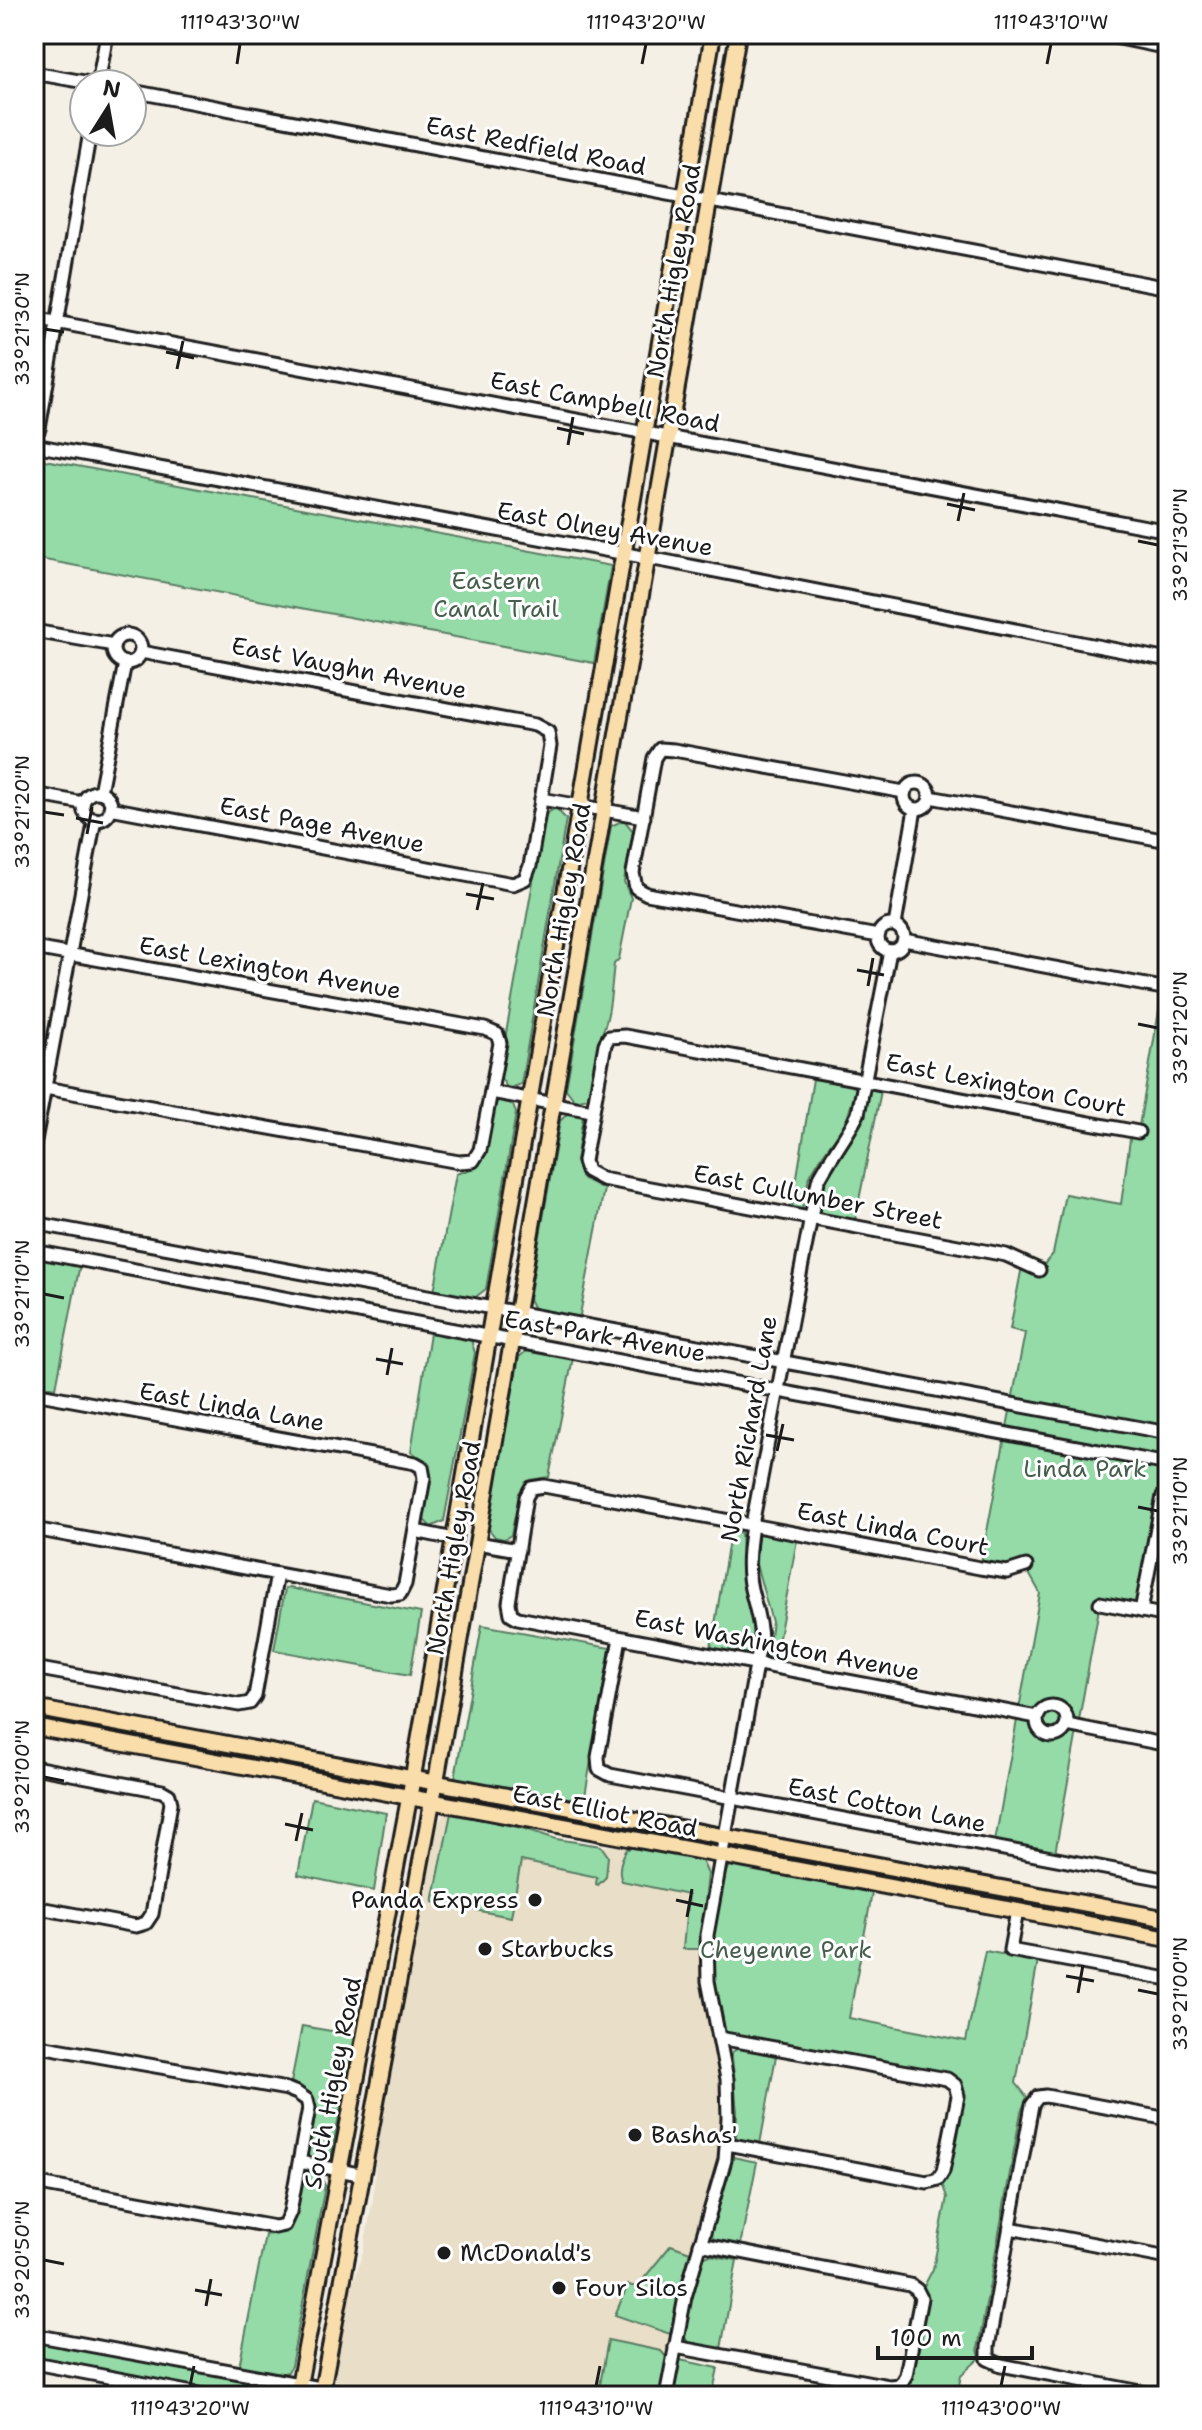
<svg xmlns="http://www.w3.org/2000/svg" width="1202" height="2430" font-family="'Shantell Sans',sans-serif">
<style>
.built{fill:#e9dec8}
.green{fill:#94dba8;stroke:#587c62;stroke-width:2}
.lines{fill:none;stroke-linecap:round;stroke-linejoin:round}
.minor-casing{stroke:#1c1c1c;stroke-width:17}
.major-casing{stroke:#1c1c1c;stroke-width:20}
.minor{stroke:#fff;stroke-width:11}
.major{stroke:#f9deab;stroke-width:14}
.ticks{fill:none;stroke:#1c1c1c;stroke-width:3}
.poi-dot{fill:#1c1c1c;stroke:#fff;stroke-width:3}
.labels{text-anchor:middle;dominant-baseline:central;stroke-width:6;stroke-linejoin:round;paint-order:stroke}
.street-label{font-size:24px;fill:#1c1c1c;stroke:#fff}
.park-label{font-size:24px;fill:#465f4d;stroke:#fff}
.poi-label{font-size:24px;fill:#1c1c1c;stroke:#fff;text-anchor:start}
.neatline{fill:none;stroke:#1c1c1c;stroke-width:3}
.ticks-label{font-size:20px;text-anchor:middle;fill:#1c1c1c}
</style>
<rect width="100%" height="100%" fill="#f5f0e6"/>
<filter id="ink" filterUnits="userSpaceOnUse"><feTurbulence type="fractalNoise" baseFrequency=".0125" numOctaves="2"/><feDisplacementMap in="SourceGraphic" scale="16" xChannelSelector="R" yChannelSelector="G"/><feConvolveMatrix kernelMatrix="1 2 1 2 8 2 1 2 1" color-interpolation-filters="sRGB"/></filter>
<g filter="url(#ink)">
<path class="built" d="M450 1812 503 1822 555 1837 601 1846 635 1847 701 1859 708 1866 700 1949 702 1977 721 2087 718 2155 678 2302 660 2396H390L347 2388 335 2380 334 2375 350 2293 363 2252 373 2199 376 2157 436 1826 444 1814Z"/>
<g class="green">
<path d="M34 458 611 566 594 663 34 558Z"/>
<path d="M556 808 566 819 521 1084 508 1089 499 1075 505 1039 545 814Z"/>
<path d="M624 820 633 831 624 882 631 898 619 959 614 964C611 987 611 1019 599 1039L588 1098 575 1101 566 1089 611 826Z"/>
<path d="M1168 959V1490L1141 1611 1100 1603 1054 1859 994 1847 1040 1593 1025 1566 980 1568 1025 1333 1010 1329 1023 1261 1039 1270 1053 1254 1065 1194 1121 1204 1131 1132H1138Z"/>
<path d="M813 1079 857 1086 845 1125 823 1154 809 1177 802 1210 792 1207Z"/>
<path d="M870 1088 881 1091 855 1220 814 1212 818 1193 828 1172 852 1140 862 1120Z"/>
<path d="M499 1100 512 1103 516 1113 486 1289 473 1299 434 1292 456 1174 477 1167 486 1154 493 1106Z"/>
<path d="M569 1112 583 1116 576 1162 582 1178 604 1189 579 1320 535 1311 529 1299 560 1121Z"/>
<path d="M34 1256 80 1264 56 1388 34 1384Z"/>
<path d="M430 1333 471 1340 475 1353 444 1521 431 1527 423 1519 430 1473 428 1465 411 1451Z"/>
<path d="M530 1348 573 1358 549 1477 530 1480 520 1493 511 1535 504 1539 495 1537 488 1528 519 1357Z"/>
<path d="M731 1528 741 1533 743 1579 753 1617 751 1654 711 1648Z"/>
<path d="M758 1531 797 1540 775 1659 767 1657 772 1622 756 1564Z"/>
<path d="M289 1588 421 1613 410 1675 274 1650 285 1589Z"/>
<path d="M482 1625 610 1648 584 1802 455 1778Z"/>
<path d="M312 1798 386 1813 374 1891 298 1875Z"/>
<path d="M451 1813 526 1829 556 1839 601 1846 608 1856 606 1877 598 1885 596 1884 597 1877 521 1861 511 1917 433 1902Z"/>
<path d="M635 1847 701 1859 708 1874 700 1949H683L688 1895 622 1881C617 1870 621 1859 627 1849Z"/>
<path d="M736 1865 872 1893 849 2018 966 2041 985 1951 1038 1961 1016 2083 1027 2097 1021 2112 978 2349 980 2358 961 2375 957 2396H906L904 2390 910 2380 925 2299 923 2288 933 2269 947 2197 942 2184 951 2162 963 2096C961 2082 957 2078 944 2072L729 2033 723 2030C710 1996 704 1893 730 1866Z"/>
<path d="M302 2026 355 2035 330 2162 306 2158C312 2127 328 2098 291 2083Z"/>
<path d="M739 2048 776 2056 760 2144 736 2140 737 2112 732 2057V2052Z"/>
<path d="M733 2157 757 2162 740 2246 715 2243 711 2234Z"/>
<path d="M314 2172 320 2175 325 2186 291 2366 288 2372 280 2374 239 2367 265 2235C271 2234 279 2234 284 2231 300 2223 300 2192 302 2177L307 2173Z"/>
<path d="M671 2245 690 2252 670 2334 615 2315 628 2285 637 2287Z"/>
<path d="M710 2255 737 2260 721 2349 688 2343 684 2335 691 2295 702 2258Z"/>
<path d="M34 2338 270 2383 276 2387V2395L237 2396 34 2358Z"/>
<path d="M608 2340 661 2351 667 2358 660 2396H598Z"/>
<path d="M680 2360 718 2368 712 2396H673Z"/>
</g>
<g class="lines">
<defs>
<g id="minor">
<path d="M1100 34 1168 48"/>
<path d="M34 73 96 84"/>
<path d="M98 84 107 34"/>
<path d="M132 91 1168 288"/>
<path d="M34 318 1168 531"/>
<path d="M39 429 90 132"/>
<path d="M34 445 670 562 1168 660"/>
<path d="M34 631 114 645"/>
<circle cx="127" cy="649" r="14"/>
<circle cx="917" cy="796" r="13"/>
<path d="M100 792 125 663"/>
<circle cx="97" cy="806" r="14"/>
<path d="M34 794 83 803"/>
<path d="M930 797 1168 841"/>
<path d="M541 799 644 817"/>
<path d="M110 808 513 884 525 879 530 866 550 746 548 732 535 725 141 652"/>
<circle cx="891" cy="938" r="13"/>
<path d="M895 925 915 809"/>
<path d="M878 936 647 894 636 888 633 873 654 758 660 749 674 750 904 792"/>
<path d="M904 940 1168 989"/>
<path d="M34 948 485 1029 497 1034 500 1043 480 1150 473 1161 459 1162 34 1086"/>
<path d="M491 1092 592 1111"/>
<path d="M34 1146 95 819"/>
<path d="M34 1223 1168 1433"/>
<path d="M34 1251 1168 1464"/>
<path d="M1039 1270 1006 1255 602 1179 587 1171 584 1161 605 1044 609 1037 625 1036 1138 1132"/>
<path d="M34 1393 415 1463 422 1467 424 1478 405 1584 400 1594 391 1595 34 1529"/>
<path d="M415 1531 454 1539"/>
<path d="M477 1543 518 1550"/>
<path d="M1026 1566 1007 1572 980 1568 544 1486 531 1488 526 1497 509 1603 511 1614 518 1618 1037 1717"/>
<path d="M1100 1603 1168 1616"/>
<path d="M1141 1611 1163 1496 1168 1490"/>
<path d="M620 1638 598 1757 599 1769 610 1775 1168 1880"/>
<path d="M34 1668 239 1705 250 1703 255 1696 277 1574"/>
<circle cx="1052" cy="1721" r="15"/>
<path d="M1067 1725 1168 1745"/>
<path d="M34 1767 162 1791 169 1795 171 1803 152 1914 146 1923 136 1926 34 1907"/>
<path d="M1017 1911 1010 1950 1168 1979"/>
<path d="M719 2038 947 2079 955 2085 958 2096 943 2171 938 2179 927 2182 727 2144"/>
<path d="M34 2045 287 2089 297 2093 307 2100 309 2108 290 2212 284 2225 275 2227 34 2183"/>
<path d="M300 2162 363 2175"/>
<path d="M1010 2228 1168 2258"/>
<path d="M34 2335 364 2396"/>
<path d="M675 2347 889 2386 900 2385 906 2375 921 2298 917 2290 910 2285 700 2244"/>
<path d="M34 2363 209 2396"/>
<path d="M666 2396 685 2297 725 2160 728 2118 727 2079 708 1981 707 1935 761 1638C760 1620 755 1606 751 1589 746 1568 749 1546 752 1525L818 1181C830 1157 846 1138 858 1114L890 951"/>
<path d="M1162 2396 1001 2365 988 2359V2347L1032 2105 1038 2097 1046 2096 1168 2119"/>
</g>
<g id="major">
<path d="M34 1708 1168 1919"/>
<path d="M34 1727 1168 1939"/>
<path d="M297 2396 411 1788 713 34"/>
<path d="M321 2396 438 1770 738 34"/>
</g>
</defs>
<use href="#minor" class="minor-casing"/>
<use href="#major" class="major-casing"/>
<use href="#minor" class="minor"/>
<use href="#major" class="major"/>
</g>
</g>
<path class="ticks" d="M237 64 240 44M642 64 646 44M1047 64 1051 44M44 329 64 332M166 352 194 358M177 369 183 341M557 428 584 434M568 445 573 417M947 504 975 510M958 521 964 493M1138 541 1158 545M44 812 64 815M76 818 103 823M87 834 92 807M466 894 494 899M477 910 483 883M857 970 884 975M868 986 873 958M1138 1024 1158 1028M44 1294 64 1298M376 1359 403 1364M387 1375 392 1348M766 1435 794 1440M777 1451 783 1424M1138 1507 1158 1511M44 1777 64 1781M285 1824 313 1830M296 1841 302 1813M676 1900 703 1906M687 1917 692 1889M1066 1976 1094 1981M1138 1990 1158 1994M1078 1993 1083 1965M44 2260 64 2264M195 2290 222 2295M206 2306 211 2279M190 2386 194 2366M596 2386 600 2366M1001 2386 1005 2366"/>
<g class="poi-dot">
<circle cx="535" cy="1900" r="8"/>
<circle cx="485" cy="1949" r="8"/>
<circle cx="635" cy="2135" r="8"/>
<circle cx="444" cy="2253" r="8"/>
<circle cx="559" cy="2288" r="8"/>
</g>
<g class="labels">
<g class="street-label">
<text transform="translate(536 146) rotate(11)">East Redfield Road</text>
<text transform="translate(674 271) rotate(-80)">North Higley Road</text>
<text transform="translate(605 402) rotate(11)">East Campbell Road</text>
<text transform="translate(605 529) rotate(10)">East Olney Avenue</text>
<text transform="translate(349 668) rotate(11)">East Vaughn Avenue</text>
<text transform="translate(322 825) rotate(11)">East Page Avenue</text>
<text transform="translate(564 910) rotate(-80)">North Higley Road</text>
<text transform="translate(270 968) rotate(10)">East Lexington Avenue</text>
<text transform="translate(1006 1085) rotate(11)">East Lexington Court</text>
<text transform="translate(818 1197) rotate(11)">East Cullumber Street</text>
<text transform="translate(605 1336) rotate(10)">East Park Avenue</text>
<text transform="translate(232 1407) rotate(10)">East Linda Lane</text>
<text transform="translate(749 1429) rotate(-80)">North Richard Lane</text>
<text transform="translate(893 1529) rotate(11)">East Linda Court</text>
<text transform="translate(454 1548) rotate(-80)">North Higley Road</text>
<text transform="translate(777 1645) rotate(11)">East Washington Avenue</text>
<text transform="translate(887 1805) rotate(11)">East Cotton Lane</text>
<text transform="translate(605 1811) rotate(11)">East Elliot Road</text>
<text transform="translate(333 2083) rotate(-79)">South Higley Road</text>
</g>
<g class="park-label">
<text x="496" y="581">Eastern<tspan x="496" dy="28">Canal Trail</tspan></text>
<text x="1085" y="1469">Linda Park</text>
<text x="786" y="1950">Cheyenne Park</text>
</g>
<g class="poi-label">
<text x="519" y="1900" text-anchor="end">Panda Express</text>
<text x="501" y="1949">Starbucks</text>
<text x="651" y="2135">Bashas'</text>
<text x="460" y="2253">McDonald's</text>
<text x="575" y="2288">Four Silos</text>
</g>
</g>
<rect width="1202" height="2430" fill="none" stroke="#fff" stroke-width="88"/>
<g transform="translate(108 108) rotate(11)"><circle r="38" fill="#ffffff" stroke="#a4a4a4" stroke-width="2"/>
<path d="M0-6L14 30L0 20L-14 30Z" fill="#1c1c1c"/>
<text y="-12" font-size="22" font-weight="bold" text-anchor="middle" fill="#1c1c1c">N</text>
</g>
<path d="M878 2346v12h154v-12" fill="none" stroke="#1c1c1c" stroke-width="4"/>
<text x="890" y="2346" font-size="24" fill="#1c1c1c" stroke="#ffffff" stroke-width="6" paint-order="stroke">100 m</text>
<rect x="44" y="44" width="1114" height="2342" class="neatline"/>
<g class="ticks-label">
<text x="240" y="29">111°43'30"W</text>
<text x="646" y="29">111°43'20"W</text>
<text x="1051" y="29">111°43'10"W</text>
<text transform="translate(22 329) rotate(-90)" y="7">33°21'30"N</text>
<text transform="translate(1180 545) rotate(-90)" y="7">33°21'30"N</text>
<text transform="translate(22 812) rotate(-90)" y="7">33°21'20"N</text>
<text transform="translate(1180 1028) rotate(-90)" y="7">33°21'20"N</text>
<text transform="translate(22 1294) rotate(-90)" y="7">33°21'10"N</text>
<text transform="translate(1180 1511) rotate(-90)" y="7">33°21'10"N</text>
<text transform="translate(22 1777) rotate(-90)" y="7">33°21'00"N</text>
<text transform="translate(1180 1994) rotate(-90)" y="7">33°21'00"N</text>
<text transform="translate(22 2260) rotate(-90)" y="7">33°20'50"N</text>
<text x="190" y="2415">111°43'20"W</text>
<text x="596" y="2415">111°43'10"W</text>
<text x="1001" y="2415">111°43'00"W</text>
</g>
</svg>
